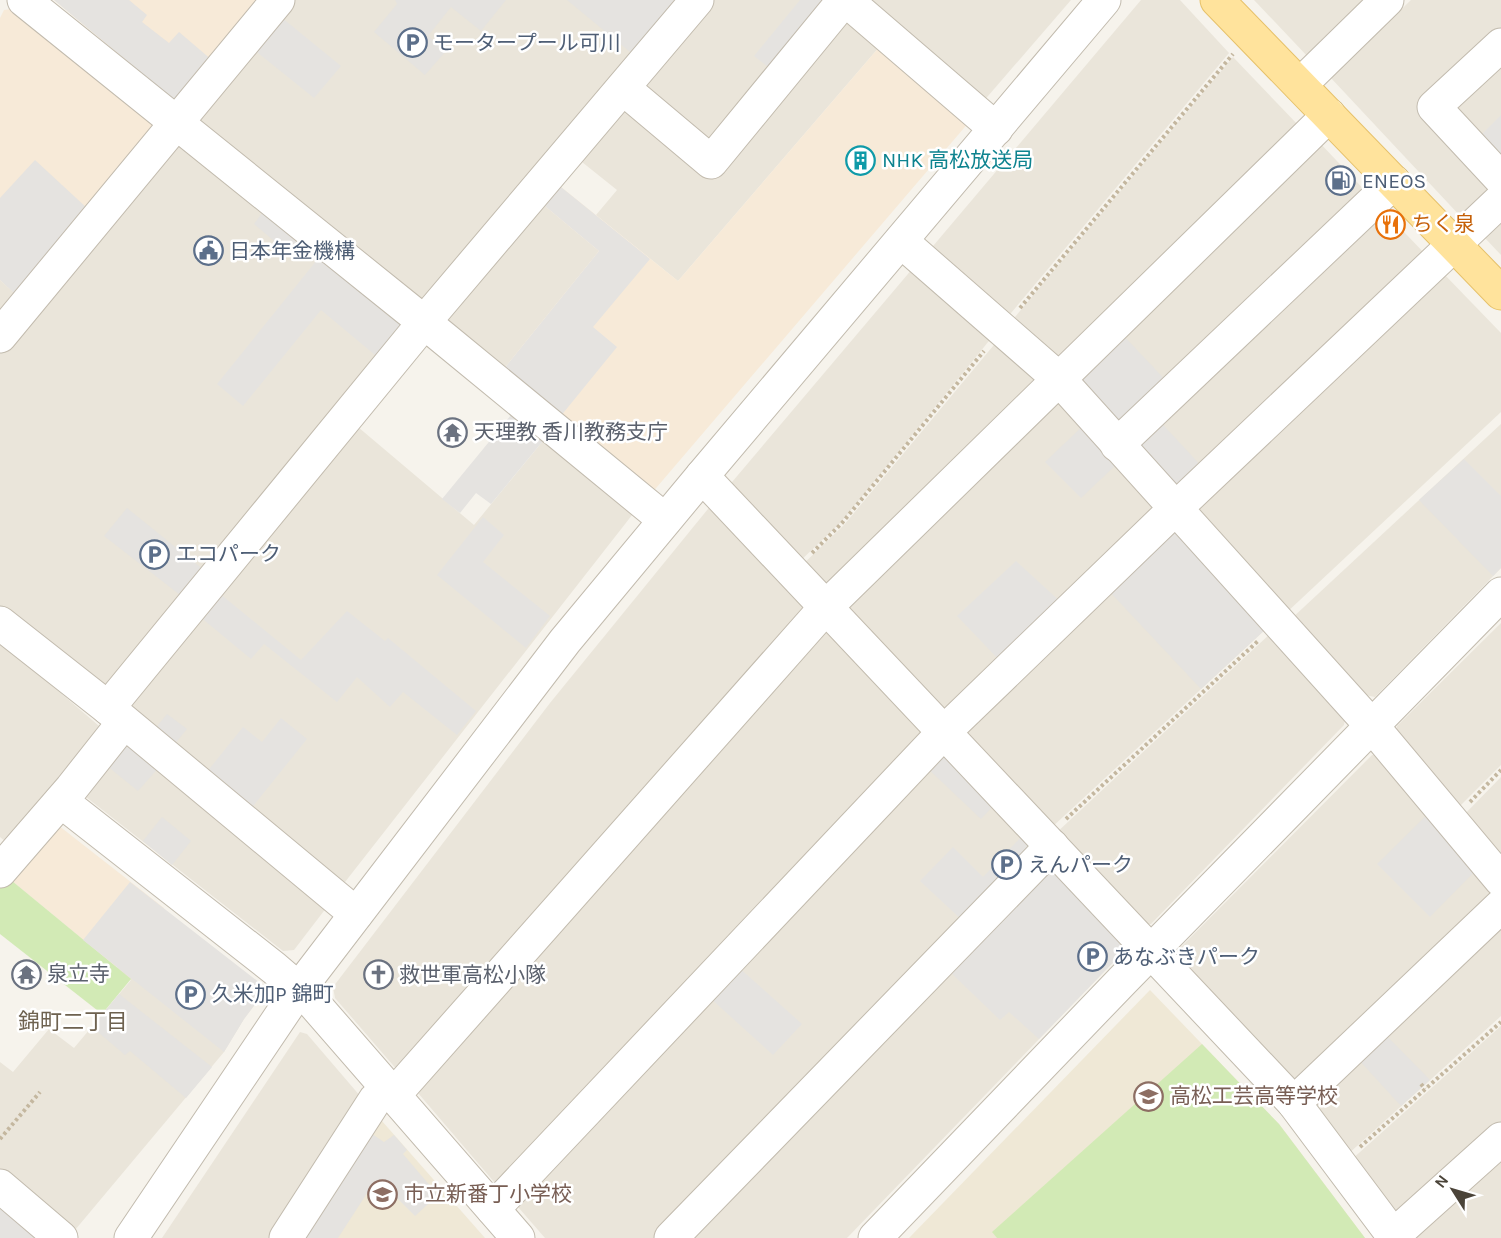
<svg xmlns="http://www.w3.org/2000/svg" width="1501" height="1238" font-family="Karla,'Noto Sans JP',sans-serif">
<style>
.residential{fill:#eae5da}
.commercial{fill:#f7ead8}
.education{fill:#efe8d6}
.green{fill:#d2eab5}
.parking{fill:#e5e3e0}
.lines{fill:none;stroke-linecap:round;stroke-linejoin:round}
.minor-casing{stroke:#c2bbae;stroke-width:35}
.major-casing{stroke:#e6c16a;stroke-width:35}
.path{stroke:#c4b79f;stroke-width:4;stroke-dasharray:3 3;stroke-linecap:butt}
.minor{stroke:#fff;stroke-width:33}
.major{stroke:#ffe39c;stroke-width:33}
.labels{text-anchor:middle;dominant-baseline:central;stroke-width:5;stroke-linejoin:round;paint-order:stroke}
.service-label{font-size:21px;fill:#4e5e75;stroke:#fff;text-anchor:start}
.culture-label{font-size:21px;fill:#0d838f;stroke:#fff;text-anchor:start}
.food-label{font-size:21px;fill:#c56008;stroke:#fff;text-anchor:start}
.worship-label{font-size:21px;fill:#5b616d;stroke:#fff;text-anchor:start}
.education-label{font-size:21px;fill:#785e54;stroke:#fff;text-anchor:start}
.neighbourhood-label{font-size:22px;fill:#6e6250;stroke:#fff}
</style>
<rect width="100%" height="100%" fill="#f6f3ec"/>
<g class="residential">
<path d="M295 0H682L426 307 195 119Z"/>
<path d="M709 0H830L710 154 635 91Z"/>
<path d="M859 0H1071L982 103Z"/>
<path d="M1141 0H1180L1229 53 1006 319 928 252Z"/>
<path d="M1254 0H1369L1309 58Z"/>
<path d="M1411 0H1501V41L1431 108 1501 183 1463 219 1331 78Z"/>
<path d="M841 10 881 45 678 281 596 215 617 190 577 158 627 98 709 166Z"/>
<path d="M1501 49V175L1439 108Z"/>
<path d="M1233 57 1300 127 1063 357 1048 356 1010 323Z"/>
<path d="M180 140 408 327 103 695 0 609V353Z"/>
<path d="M1318 141 1372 198 1173 388 1081 369Z"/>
<path d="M540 202 599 251 503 370 443 319Z"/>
<path d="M1381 208 1428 257 1185 489 1126 440Z"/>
<path d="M1501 221V255L1484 237Z"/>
<path d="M913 268 993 336 841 522 797 564 727 488Z"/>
<path d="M1442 272 1501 333V412L1285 614 1198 515 1201 501Z"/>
<path d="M0 280 16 295 0 314Z"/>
<path d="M998 340 1035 372V384L826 584 800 567 844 525Z"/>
<path d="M1062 398 1157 503 949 714 842 601Z"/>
<path d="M1501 424V568L1375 697 1360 694 1290 620Z"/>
<path d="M358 427 474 525 547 436 636 510 338 891 120 711Z"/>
<path d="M712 504 805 602V612L398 1071 335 998 333 987 550 703Z"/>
<path d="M1109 591 1268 627 1050 829 964 739V728Z"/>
<path d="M1501 623V765L1456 810 1395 739 1397 726Z"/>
<path d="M826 625 922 727V739L501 1190 412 1086Z"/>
<path d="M1272 632 1346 712 1344 725 1151 924H1138L1054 835Z"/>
<path d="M0 641 106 732 11 846 0 837Z"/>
<path d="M123 734 330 903 294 950 283 951 77 790Z"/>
<path d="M932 752 1032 843 658 1238H545L518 1207Z"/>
<path d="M1372 755H1382L1494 885 1493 899 1302 1083H1291L1177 964 1176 952Z"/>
<path d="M1501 777V864L1462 817Z"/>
<path d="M1046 867 1127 948 847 1238H686Z"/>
<path d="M1501 922V1016L1347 1155 1314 1112 1317 1098Z"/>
<path d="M116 967 260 983 262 995 244 1019 224 1052 70 1236 0 1176V1062L13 1072 49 1029 74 1048 131 980Z"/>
<path d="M1501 1026V1126L1411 1208 1390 1214 1350 1161Z"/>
<path d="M300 1032 307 1034 367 1104 281 1238H162Z"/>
<path d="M1501 1153V1238H1411Z"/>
</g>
<g class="commercial">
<path d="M54 0H264L179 104Z"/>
<path d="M18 8 160 124 16 295 0 280V18L4 10Z"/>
<path d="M881 45 970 121 651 494 503 370 599 251 540 202 556 183 678 281Z"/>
<path d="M54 822 164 908 116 967 6 876Z"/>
</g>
<g class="education">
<path d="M1150 990 1279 1124 1365 1238H909Z"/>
<path d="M374 1112 485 1238H292Z"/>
</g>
<g class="green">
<path d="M6 876 131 979 102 1014 0 934V882Z"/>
<path d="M1202 1044 1279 1124 1365 1238H997L992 1232Z"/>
</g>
<g class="parking">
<path d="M54 0H129L147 15 142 22 169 43 179 32 213 61 179 104Z"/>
<path d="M395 0H506L481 31 451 7 428 36 446 51 425 75 374 32 397 4Z"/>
<path d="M567 0H682L635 56Z"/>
<path d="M800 0H830L777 74 754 56Z"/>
<path d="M281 17 341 66 314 98 253 49Z"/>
<path d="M1501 115V175L1472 144Z"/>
<path d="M35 160 88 209 16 295 0 280V198Z"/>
<path d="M556 183 650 259 593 327 617 347 560 417 503 370 599 251 540 202Z"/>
<path d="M265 209 310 247 298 261 254 224Z"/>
<path d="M321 255 408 327 381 360 321 310 243 406 217 384Z"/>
<path d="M1120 332 1173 388 1122 435 1079 387 1081 369Z"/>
<path d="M516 409 547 436 491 504 476 493 460 513 442 499Z"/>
<path d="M1153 414 1205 470 1170 489 1126 440Z"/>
<path d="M1085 424 1119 462 1081 498 1045 462Z"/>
<path d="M1464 459 1501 496V568L1493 576 1419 500Z"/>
<path d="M127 508 205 571 184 598 104 536Z"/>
<path d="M483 517 504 535 483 562 550 616 526 648 437 575Z"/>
<path d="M1174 529 1268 627 1201 689 1109 591Z"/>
<path d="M1016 561 1064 605 1002 663 957 616Z"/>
<path d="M219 593 301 660 347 611 385 641 388 638 476 711 457 735 403 692 390 707 357 677 337 702 264 644 251 659 199 616Z"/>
<path d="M167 714 187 729 169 751 150 735Z"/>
<path d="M281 718 307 739 246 815 202 778 243 727 262 742Z"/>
<path d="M123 734 161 765 138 791 101 761Z"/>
<path d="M945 753 995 804 981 819 922 763Z"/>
<path d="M1431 811 1479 867 1430 917 1377 864Z"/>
<path d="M162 817 191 841 172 865 143 841Z"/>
<path d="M1024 834 1032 843 1031 853 964 922 920 881 953 847 983 877Z"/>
<path d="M1046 867 1056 868 1127 948 1039 1039 1009 1012 1000 1020 947 969Z"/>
<path d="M130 882 260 983 262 995 244 1019 224 1052 83 940Z"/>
<path d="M737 966 802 1024 773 1055 709 997Z"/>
<path d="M119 994 212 1067 186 1098 130 1051 125 1055 92 1027Z"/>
<path d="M1384 1033 1430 1080 1401 1106 1358 1059Z"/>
<path d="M363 1128 384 1142 394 1135 407 1150 403 1154 438 1195 415 1216 380 1181 373 1184 338 1238H292Z"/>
<path d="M0 1196 49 1238H0Z"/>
</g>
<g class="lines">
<defs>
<g id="minor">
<path d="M24 0 424 322 665 520"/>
<path d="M846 0 996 129"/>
<path d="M1501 45 1434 107 1501 179"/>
<path d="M1300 85 1387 0"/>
<path d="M623 88 711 162 844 0"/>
<path d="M901 241 1059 379 1372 726 1501 880"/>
<path d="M0 336 278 0"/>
<path d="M1117 445 1394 182"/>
<path d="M702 476 1294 1103 1395 1238"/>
<path d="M0 623 108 708 356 914"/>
<path d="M108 708 431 314 697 0"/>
<path d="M61 801 274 968 309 998 518 1238"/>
<path d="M0 871 71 789 124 722"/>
<path d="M393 1096 826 607 1329 115"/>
<path d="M1294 1103 1501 906"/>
<path d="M0 1186 61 1238"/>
<path d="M493 1209 944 732 1176 508 1501 200"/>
<path d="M1393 1236 1501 1139"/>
<path d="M131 1238 299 989 565 641 702 476 1104 0"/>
<path d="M286 1238 375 1100 387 1089"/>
<path d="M671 1238 1052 846"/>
<path d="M875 1238 1122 981 1501 594"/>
</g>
<path id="major" d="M1217 0 1501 293"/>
</defs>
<use href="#minor" class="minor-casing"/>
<use href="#major" class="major-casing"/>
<g class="path">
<path d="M1020 308 1233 54"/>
<path d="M812 553 842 523 984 351"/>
<path d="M1470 802 1501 770"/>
<path d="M1066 819 1258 641"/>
<path d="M1421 1084 1425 1089"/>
<path d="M0 1139 40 1092"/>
<path d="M1360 1147 1501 1022"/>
</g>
<use href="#minor" class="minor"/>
<use href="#major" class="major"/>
</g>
<defs>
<symbol id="parking-ring" viewBox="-11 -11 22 22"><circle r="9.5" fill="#fff" stroke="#5c6f8a" stroke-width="1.5"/><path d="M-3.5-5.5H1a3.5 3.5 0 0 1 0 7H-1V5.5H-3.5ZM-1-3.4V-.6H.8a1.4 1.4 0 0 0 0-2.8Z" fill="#5c6f8a"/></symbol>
<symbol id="building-ring" viewBox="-11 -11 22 22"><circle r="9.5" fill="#fff" stroke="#0f9aa8" stroke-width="1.5"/><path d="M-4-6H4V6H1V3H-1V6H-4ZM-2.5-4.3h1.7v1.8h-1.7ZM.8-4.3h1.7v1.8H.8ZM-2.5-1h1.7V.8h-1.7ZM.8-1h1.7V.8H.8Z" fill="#0f9aa8"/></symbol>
<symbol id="fuel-ring" viewBox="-11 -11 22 22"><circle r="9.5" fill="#fff" stroke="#5c6f8a" stroke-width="1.5"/><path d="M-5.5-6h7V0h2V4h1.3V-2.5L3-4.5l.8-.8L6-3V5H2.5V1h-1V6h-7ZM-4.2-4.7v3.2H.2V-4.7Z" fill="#5c6f8a"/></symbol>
<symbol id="restaurant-ring" viewBox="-11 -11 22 22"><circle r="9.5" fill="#fff" stroke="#e8710a" stroke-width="1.5"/><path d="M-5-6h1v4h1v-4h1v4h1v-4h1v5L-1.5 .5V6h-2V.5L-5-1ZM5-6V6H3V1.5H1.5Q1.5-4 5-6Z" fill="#e8710a"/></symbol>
<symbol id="civic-ring" viewBox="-11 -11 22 22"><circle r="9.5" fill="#fff" stroke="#5c6f8a" stroke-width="1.5"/><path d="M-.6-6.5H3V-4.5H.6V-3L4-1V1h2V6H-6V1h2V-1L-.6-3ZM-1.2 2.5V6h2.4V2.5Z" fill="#5c6f8a"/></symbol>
<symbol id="temple-ring" viewBox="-11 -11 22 22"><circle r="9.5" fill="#fff" stroke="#6b7280" stroke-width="1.5"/><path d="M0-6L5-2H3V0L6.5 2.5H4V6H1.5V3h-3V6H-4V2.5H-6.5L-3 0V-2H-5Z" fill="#6b7280"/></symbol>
<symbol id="church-ring" viewBox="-11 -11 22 22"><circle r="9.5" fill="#fff" stroke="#6b7280" stroke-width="1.5"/><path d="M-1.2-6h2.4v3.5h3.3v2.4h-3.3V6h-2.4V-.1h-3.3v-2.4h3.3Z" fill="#6b7280"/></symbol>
<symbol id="school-ring" viewBox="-11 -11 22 22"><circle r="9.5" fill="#fff" stroke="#8d6e63" stroke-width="1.5"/><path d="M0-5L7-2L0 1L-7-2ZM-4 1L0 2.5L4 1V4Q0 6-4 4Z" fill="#8d6e63"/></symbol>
</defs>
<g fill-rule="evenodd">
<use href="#parking-ring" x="396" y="26" width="33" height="33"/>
<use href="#building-ring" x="844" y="144" width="33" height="33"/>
<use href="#fuel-ring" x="1324" y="164" width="33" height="33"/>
<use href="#restaurant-ring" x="1374" y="208" width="33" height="33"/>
<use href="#civic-ring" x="192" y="234" width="33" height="33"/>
<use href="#temple-ring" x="436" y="416" width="33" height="33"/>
<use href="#parking-ring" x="138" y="538" width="33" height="33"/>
<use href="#parking-ring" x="990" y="848" width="33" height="33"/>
<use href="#parking-ring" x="1076" y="940" width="33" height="33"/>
<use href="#temple-ring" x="10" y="958" width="33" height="33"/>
<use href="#church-ring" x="362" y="958" width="33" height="33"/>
<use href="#parking-ring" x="174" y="978" width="33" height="33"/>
<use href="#school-ring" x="1132" y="1080" width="33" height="33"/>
<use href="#school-ring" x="366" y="1178" width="33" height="33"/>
</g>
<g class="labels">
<g class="service-label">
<text x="433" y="43">モータープール可川</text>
<text x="1362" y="181">ENEOS</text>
<text x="229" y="251">日本年金機構</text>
<text x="176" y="554">エコパーク</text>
<text x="1028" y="865">えんパーク</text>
<text x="1113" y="957">あなぶきパーク</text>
<text x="212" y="994">久米加P 錦町</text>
</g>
<g class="culture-label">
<text x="882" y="160">NHK 高松放送局</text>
</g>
<g class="food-label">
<text x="1412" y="224">ちく泉</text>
</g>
<g class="worship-label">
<text x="474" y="432">天理教 香川教務支庁</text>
<text x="47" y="974">泉立寺</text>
<text x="399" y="975">救世軍高松小隊</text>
</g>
<g class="education-label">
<text x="1170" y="1096">高松工芸高等学校</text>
<text x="404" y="1194">市立新番丁小学校</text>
</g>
<g class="neighbourhood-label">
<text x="73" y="1022">錦町二丁目</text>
</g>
</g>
<g transform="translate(1453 1190) rotate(307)" stroke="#ffffff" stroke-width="4.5" paint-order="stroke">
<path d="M0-4.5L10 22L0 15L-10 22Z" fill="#4b4439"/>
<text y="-9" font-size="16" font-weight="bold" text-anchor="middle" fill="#4b4439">N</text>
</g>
</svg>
